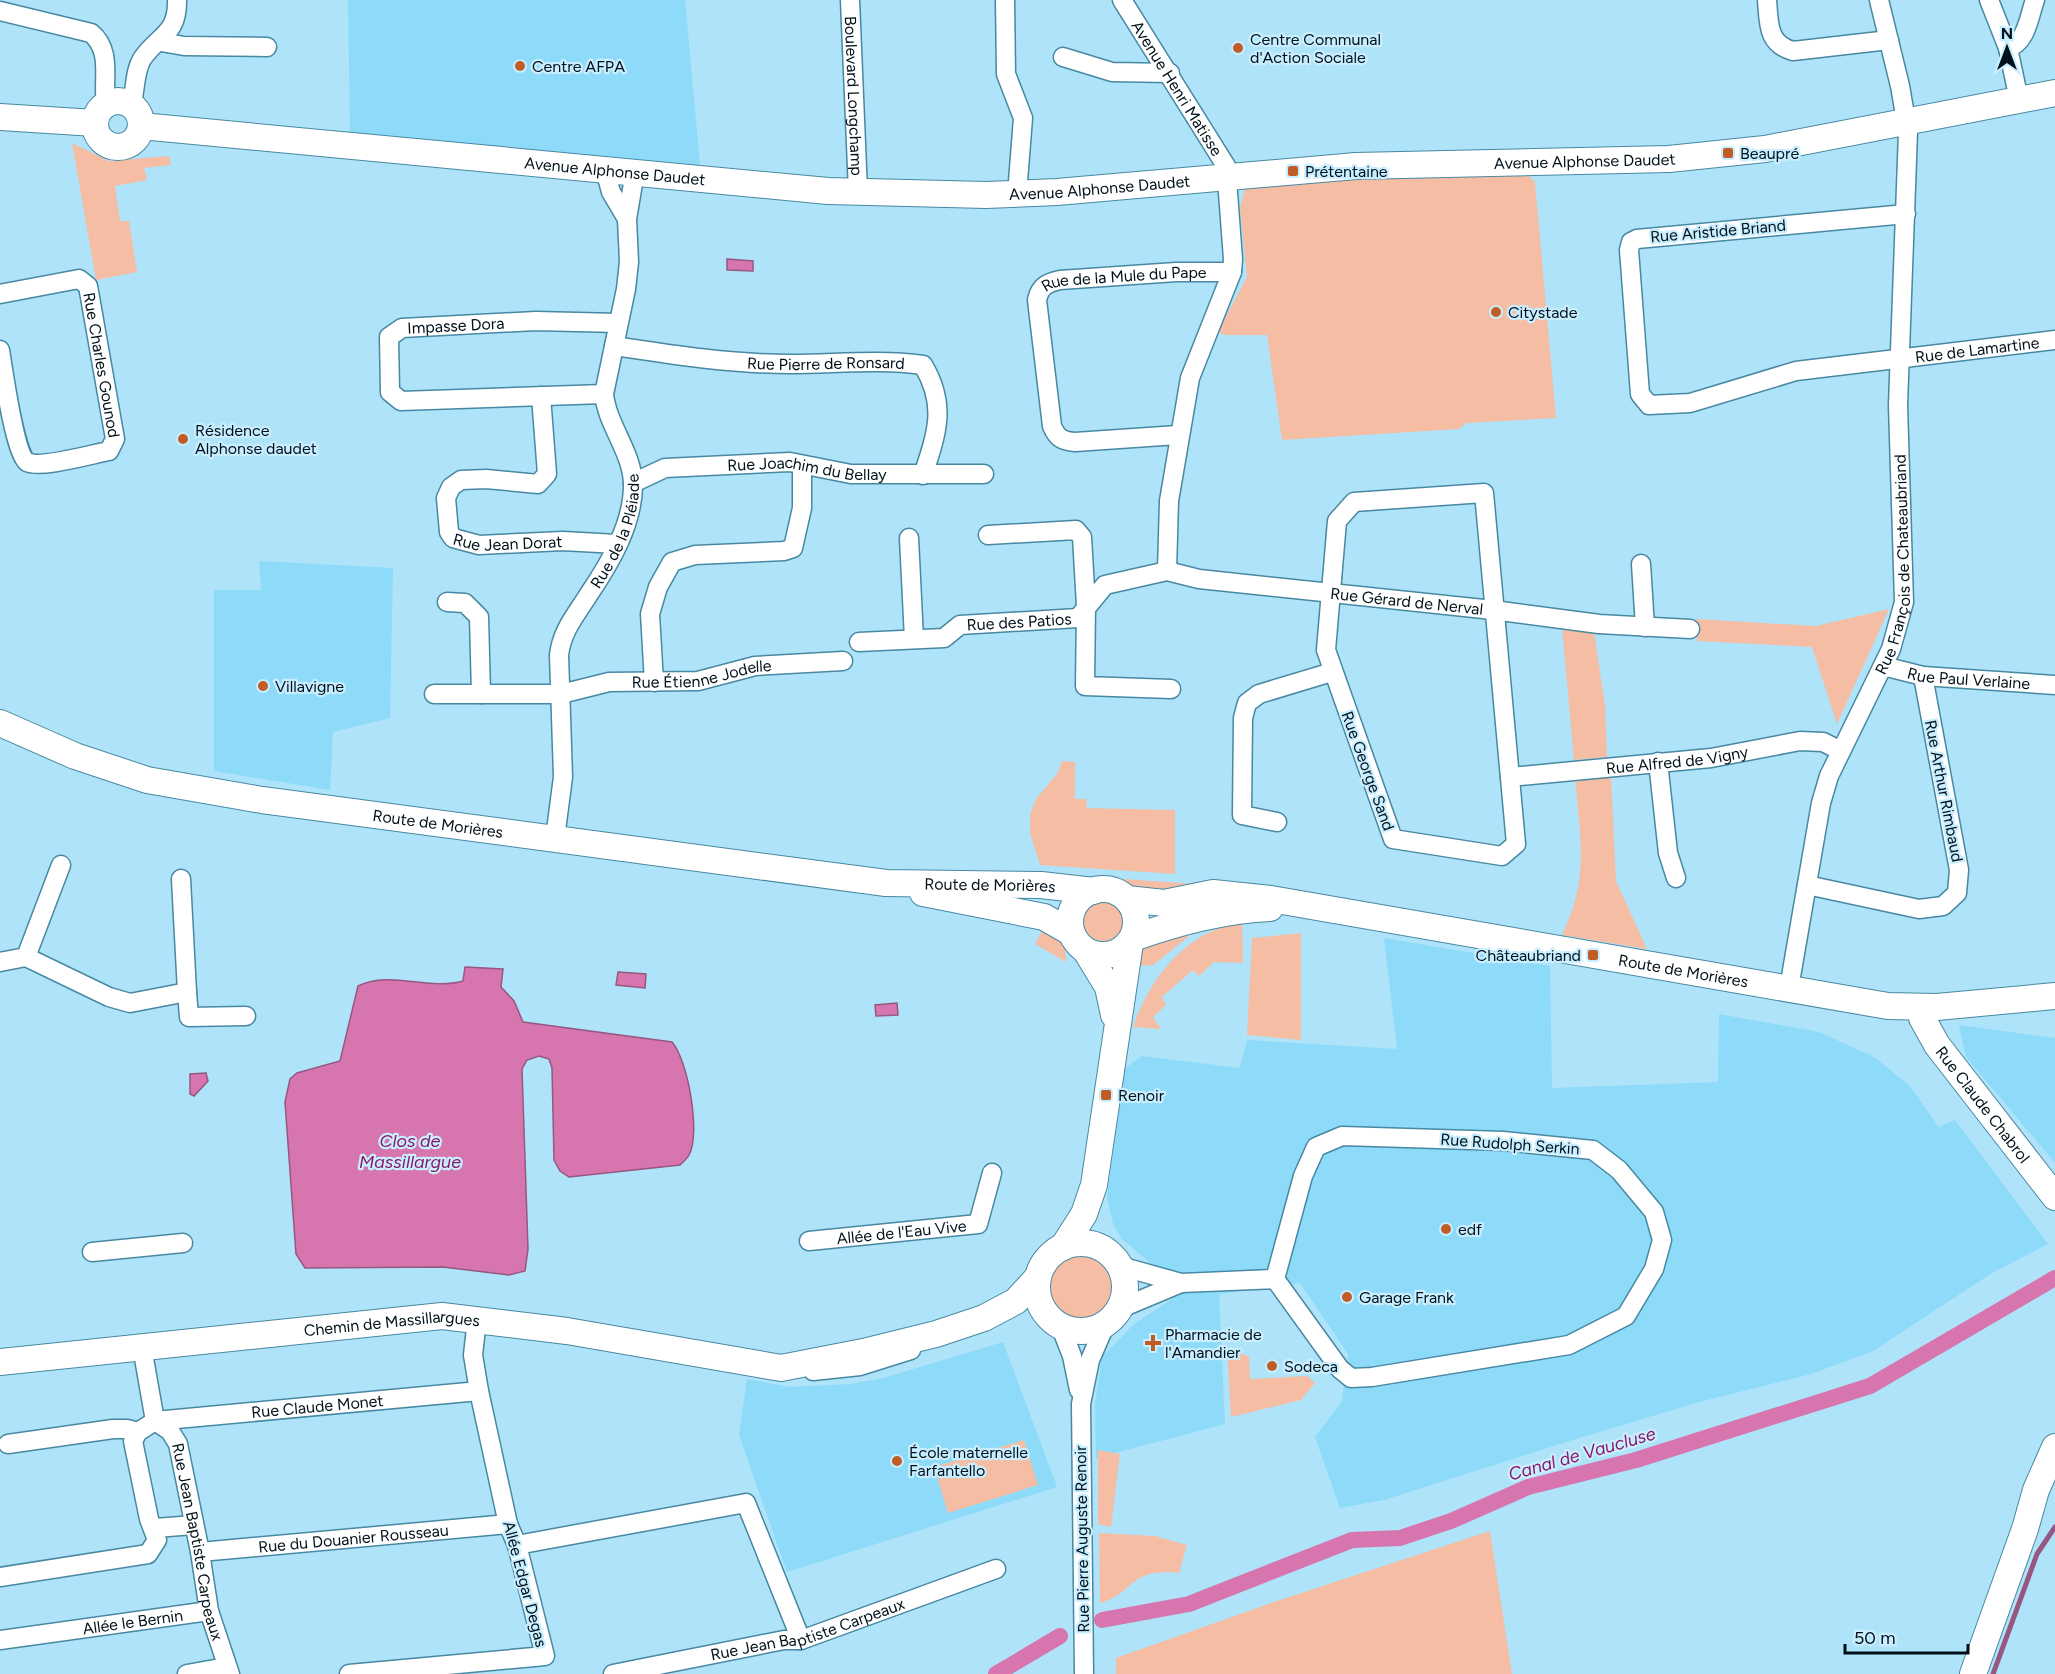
<svg xmlns="http://www.w3.org/2000/svg" width="2055" height="1674" font-family="Figtree,sans-serif">
<style>
.built{fill:#8edaf9}
.green{fill:#f5bea4}
.water{fill:#d776ae;stroke:#965781;stroke-width:1.5}
.lines{fill:none;stroke-linecap:round;stroke-linejoin:round}
.stream{stroke:#965781;stroke-width:5}
.canal{stroke:#d776ae;stroke-width:16}
.street-casing{stroke:#4788a2;stroke-width:21}
.secondary-casing{stroke:#4788a2;stroke-width:28}
.street{stroke:#fff;stroke-width:18}
.secondary{stroke:#fff;stroke-width:26}
.poi-dot{fill:#c05c26;stroke:#c8eeff;stroke-width:2}
.labels{text-anchor:middle;dominant-baseline:central;stroke-width:4.5;stroke-linejoin:round;paint-order:stroke}
.poi-label{font-size:16px;fill:#001019;stroke:#c8eeff;text-anchor:start}
.street-label{font-size:16px;fill:#001019;stroke:#c8eeff}
.water-label{font-size:18px;font-style:italic;fill:#8d1766;stroke:#c8eeff}
</style>
<rect width="100%" height="100%" fill="#afe3f9"/>
<g class="built">
<path d="M348 0H685L700 165 350 132Z"/>
<path d="M259 561 393 568 390 718 333 732 330 790 214 771V590H261Z"/>
<path d="M1384 938 1550 966 1552 1088 1718 1082 1719 1014 1819 1032 1874 1057 1909 1085 1939 1127 1955 1120 2048 1244 1992 1273 1873 1351 1811 1374 1699 1402 1579 1438 1384 1500 1340 1508 1315 1437 1342 1401 1348 1354 1300 1283 1219 1294 1225 1424 1096 1458 1095 1404 1102 1357 1133 1325 1173 1298 1175 1271 1154 1266 1122 1239 1113 1224 1107 1197 1125 1068 1142 1056 1240 1068 1247 1040 1397 1049Z"/>
<path d="M1959 1025 2055 1038V1163L1966 1057Z"/>
<path d="M1003 1342 1057 1487 787 1572 739 1435 747 1379 790 1387 851 1384 883 1378Z"/>
</g>
<g class="green">
<path d="M72 143 109 161 169 156 171 165 144 168 147 180 115 186 120 221H129L137 272 96 280Z"/>
<path d="M1523 171 1535 182 1556 418 1466 423 1459 429 1282 440 1267 335H1224L1218 331 1247 277 1240 208 1246 185Z"/>
<path d="M1889 609 1837 724 1812 647 1697 641 1696 619 1816 626Z"/>
<path d="M1562 627 1594 632 1605 705 1607 757 1574 760Z"/>
<path d="M1062 761 1075 762V799H1086L1087 808 1175 810V874L1040 865 1030 833V814L1036 799 1057 774Z"/>
<path d="M1611 775 1616 881 1647 949 1562 935C1590 878 1580 838 1575 778Z"/>
<path d="M1124 879 1194 884 1195 887 1144 894 1122 881Z"/>
<circle cx="1104" cy="922" r="22"/>
<path d="M1242 921 1243 963 1214 962 1199 976 1193 970 1162 997 1166 1005 1153 1017 1161 1029 1133 1027C1145 992 1167 958 1199 938 1212 929 1228 926 1242 921Z"/>
<path d="M1046 924C1060 934 1066 944 1066 962L1035 944Z"/>
<path d="M1188 929V937L1153 965 1138 966 1141 947Z"/>
<path d="M1301 933V1040L1247 1035 1252 938Z"/>
<circle cx="1081" cy="1287" r="34"/>
<path d="M1227 1347 1249 1357 1250 1379 1307 1376 1315 1383 1301 1400 1231 1417Z"/>
<path d="M1024 1440 1038 1485 948 1513 934 1467Z"/>
<path d="M1098 1450 1120 1454 1111 1527 1098 1524Z"/>
<path d="M1490 1531 1512 1674H1116V1658L1277 1601Z"/>
<path d="M1099 1533 1155 1536 1187 1545 1179 1573C1127 1568 1136 1593 1100 1603Z"/>
</g>
<g class="water">
<path d="M727 259 753 261V271L727 270Z"/>
<path d="M465 967 503 969 501 987 514 1001 523 1022 672 1042C688 1060 701 1134 689 1155 687 1159 683 1162 680 1165L569 1177 560 1171 554 1160 552 1068 549 1059 539 1056 527 1060 522 1069 528 1249 525 1271 509 1275 443 1267 305 1268 296 1254 285 1102 290 1079 297 1073 340 1061 358 986C391 970 428 991 463 981Z"/>
<path d="M618 972 646 974 645 988 616 985Z"/>
<path d="M897 1003 898 1015 876 1016 875 1005Z"/>
<path d="M206 1073 208 1081 194 1096 190 1094V1074Z"/>
</g>
<g class="lines">
<path class="stream" d="M1993 1674 2037 1554 2055 1527"/>
<g class="canal">
<path d="M1102 1620 1189 1604 1352 1540 1400 1538 1451 1521 1528 1487 1636 1460 1870 1386 2055 1278"/>
<path d="M996 1674 1060 1636"/>
</g>
<defs>
<g id="street">
<path id="s1" d="M850 0 858 192"/>
<path d="M1005 0 1006 74 1023 118 1017 194"/>
<path id="s2" d="M1122 0 1226 166 1233 259 1232 272 1190 378 1169 501 1167 571"/>
<path d="M1767 0C1769 23 1767 44 1793 51L1889 40"/>
<path d="M1989 0 2008 48 2019 100"/>
<path d="M0 11 91 33C113 51 102 80 106 104"/>
<path d="M161 42 184 46 267 47"/>
<path d="M2008 48C2027 42 2029 16 2035 0"/>
<path d="M1063 57 1112 72 1170 73"/>
<path d="M131 105C136 91 134 72 142 59 158 35 178 35 177 0"/>
<path d="M605 170 611 192 627 219"/>
<path id="s3" d="M1906 214 1637 239 1631 242 1629 250 1640 394 1649 405 1690 403 1796 371 2055 340"/>
<path id="s4" d="M0 294 79 279 88 286 115 439 109 451C92 454 40 469 27 462 15 454 3 369 0 350"/>
<path id="s5" d="M614 346C673 355 731 364 791 364 835 364 879 359 923 365 947 405 937 433 923 475"/>
<path id="s6" d="M604 394 401 401 390 392 389 337 402 328 536 321 618 323"/>
<path id="s7" d="M541 396 547 474 538 484 486 479 461 480 451 487 446 498 449 532 453 538 479 545 563 541 617 544"/>
<path id="s8" d="M1178 435 1075 442C1062 441 1057 438 1052 426L1037 300C1040 286 1047 283 1060 280L1176 272H1232"/>
<path id="s9" d="M633 483 665 468 790 462 851 474H984"/>
<path d="M1484 493 1516 844 1502 856 1393 839 1326 650 1337 521 1354 502Z"/>
<path d="M988 535 1076 530 1082 537 1086 606 1085 686 1171 689"/>
<path d="M909 538 914 639"/>
<path d="M1641 564 1645 627"/>
<path d="M447 602 465 603 479 617 481 694"/>
<path id="s10" d="M859 642 944 638 960 625 1078 618 1105 585 1167 571 1199 579 1493 610 1599 624 1690 629"/>
<path id="s11" d="M1883 666 1923 676 2055 685"/>
<path d="M654 682 650 614 658 587 672 562 695 555 784 551 793 548 802 508V465"/>
<path id="s12" d="M434 694H561L609 682 698 681 755 666 843 661"/>
<path d="M1658 762 1668 853 1676 878"/>
<path id="s13" d="M1510 777 1711 758 1800 741 1823 742 1841 751"/>
<path d="M1277 822 1242 815 1243 718 1247 703 1259 694 1332 672"/>
<path id="s14" d="M555 838 563 777 559 655C562 630 576 615 589 594 610 563 633 524 633 485 633 453 607 425 604 394L626 289 629 262 627 219 635 172"/>
<path d="M1807 885 1919 909 1943 906 1957 893 1959 870 1923 676"/>
<path d="M26 957 61 865"/>
<path d="M0 962 26 957 109 997 130 1003 187 992 181 879"/>
<path id="s15" d="M1789 988 1821 803 1829 776 1891 649 1904 602 1898 405 1908 132 1900 86 1879 0"/>
<path d="M187 992 189 1017 246 1016"/>
<path id="s16" d="M809 1241 978 1224 992 1173"/>
<path d="M92 1252 183 1243"/>
<path d="M1120 1266 1181 1283 1275 1279 1340 1369 1351 1378 1372 1377 1569 1345 1626 1316 1654 1269 1662 1240 1654 1212 1619 1170 1593 1150 1503 1141 1342 1136 1316 1147 1303 1176 1275 1279"/>
<path d="M1119 1309 1181 1283"/>
<path d="M1060 1325 1072 1356 1079 1390"/>
<path id="s17" d="M142 1347 155 1421 170 1431 178 1444 200 1552 209 1611 230 1674"/>
<path d="M813 1371 860 1366 911 1350"/>
<path d="M8 1444 113 1429H127L138 1432"/>
<path d="M155 1528 194 1525"/>
<path d="M517 1545 746 1503 801 1640"/>
<path id="s18" d="M200 1552 508 1524"/>
<path id="s19" d="M0 1577 148 1554 157 1540 149 1519 133 1441 138 1432 155 1421 479 1391"/>
<path id="s20" d="M0 1640 209 1611"/>
<path d="M187 1674 226 1667"/>
<path d="M349 1674 545 1656 517 1545 508 1524 479 1391 473 1355 477 1319"/>
<path id="s21" d="M613 1674 784 1640H801L996 1569"/>
<path d="M1084 1674 1081 1404 1090 1360 1106 1323"/>
</g>
<g id="secondary">
<circle cx="118" cy="124" r="23"/>
<path d="M0 117 95 123"/>
<path id="s22" d="M141 126 828 191 986 195 1057 192 1356 166 1669 159 1765 149 2055 93"/>
<path id="s23" d="M0 723 75 756 147 780 262 800 886 883 1041 885 1094 891"/>
<circle cx="1103" cy="922" r="33"/>
<path d="M923 893 1044 917 1072 933"/>
<path id="s24" d="M1127 899 1164 903 1213 893 1271 899 1888 1006 1937 1007 2055 996"/>
<path d="M1133 938C1175 923 1225 910 1270 908"/>
<path d="M1086 951 1108 987 1114 1015"/>
<path id="s25" d="M1922 1007V1018L1937 1045 2055 1197"/>
<circle cx="1081" cy="1287" r="44"/>
<path d="M1063 1247 1084 1214 1094 1185 1130 943"/>
<path id="s26" d="M0 1362 442 1316 567 1331 781 1368 863 1352 936 1334 984 1318 1016 1301 1038 1277"/>
<path d="M1973 1674 2025 1529 2036 1490 2055 1447"/>
</g>
</defs>
<use href="#street" class="street-casing"/>
<use href="#secondary" class="secondary-casing"/>
<use href="#street" class="street"/>
<use href="#secondary" class="secondary"/>
</g>
<g class="poi-dot">
<circle cx="1238" cy="48" r="6"/>
<circle cx="520" cy="66" r="6"/>
<rect x="1722" y="147" width="12" height="12" rx="3"/>
<rect x="1287" y="165" width="12" height="12" rx="3"/>
<circle cx="1496" cy="312" r="6"/>
<circle cx="183" cy="439" r="6"/>
<circle cx="263" cy="686" r="6"/>
<rect x="1587" y="949" width="12" height="12" rx="3"/>
<rect x="1100" y="1089" width="12" height="12" rx="3"/>
<circle cx="1446" cy="1229" r="6"/>
<circle cx="1347" cy="1297" r="6"/>
<path d="M1150 1334h6v6h6v6h-6v6h-6v-6h-6v-6h6z"/>
<circle cx="1272" cy="1366" r="6"/>
<circle cx="897" cy="1461" r="6"/>
</g>
<g class="labels">
<g class="poi-label">
<text x="1250" y="39">Centre Communal<tspan x="1250" dy="18">d'Action Sociale</tspan></text>
<text x="532" y="66">Centre AFPA</text>
<text x="1740" y="153">Beaupré</text>
<text x="1305" y="171">Prétentaine</text>
<text x="1508" y="312">Citystade</text>
<text x="195" y="430">Résidence<tspan x="195" dy="18">Alphonse daudet</tspan></text>
<text x="275" y="686">Villavigne</text>
<text x="1581" y="955" text-anchor="end">Châteaubriand</text>
<text x="1118" y="1095">Renoir</text>
<text x="1458" y="1229">edf</text>
<text x="1359" y="1297">Garage Frank</text>
<text x="1165" y="1334">Pharmacie de<tspan x="1165" dy="18">l'Amandier</tspan></text>
<text x="1284" y="1366">Sodeca</text>
<text x="909" y="1452">École maternelle<tspan x="909" dy="18">Farfantello</tspan></text>
</g>
<g class="street-label">
<text stroke="none"><textPath href="#s2" startOffset="104">Avenue Henri Matisse</textPath></text>
<text stroke="none"><textPath href="#s1" startOffset="96">Boulevard Longchamp</textPath></text>
<text stroke="none"><textPath href="#s22" startOffset="1448">Avenue Alphonse Daudet</textPath></text>
<text stroke="none"><textPath href="#s22" startOffset="476">Avenue Alphonse Daudet</textPath></text>
<text stroke="none"><textPath href="#s22" startOffset="962">Avenue Alphonse Daudet</textPath></text>
<text transform="translate(1718 231) rotate(-5)">Rue Aristide Briand</text>
<text stroke="none"><textPath href="#s8" startOffset="357">Rue de la Mule du Pape</textPath></text>
<text stroke="none"><textPath href="#s6" startOffset="342">Impasse Dora</textPath></text>
<text stroke="none"><textPath href="#s3" startOffset="778">Rue de Lamartine</textPath></text>
<text stroke="none"><textPath href="#s5" startOffset="213">Rue Pierre de Ronsard</textPath></text>
<text stroke="none"><textPath href="#s4" startOffset="172">Rue Charles Gounod</textPath></text>
<text stroke="none"><textPath href="#s9" startOffset="178">Rue Joachim du Bellay</textPath></text>
<text stroke="none"><textPath href="#s14" startOffset="322">Rue de la Pléiade</textPath></text>
<text stroke="none"><textPath href="#s7" startOffset="290">Rue Jean Dorat</textPath></text>
<text stroke="none"><textPath href="#s15" startOffset="442">Rue François de Chateaubriand</textPath></text>
<text stroke="none"><textPath href="#s10" startOffset="572">Rue Gérard de Nerval</textPath></text>
<text stroke="none"><textPath href="#s10" startOffset="165">Rue des Patios</textPath></text>
<text stroke="none"><textPath href="#s12" startOffset="270">Rue Étienne Jodelle</textPath></text>
<text stroke="none"><textPath href="#s11" startOffset="87">Rue Paul Verlaine</textPath></text>
<text stroke="none"><textPath href="#s13" startOffset="168">Rue Alfred de Vigny</textPath></text>
<text transform="translate(1368 771) rotate(70)">Rue George Sand</text>
<text transform="translate(1944 791) rotate(79)">Rue Arthur Rimbaud</text>
<text stroke="none"><textPath href="#s23" startOffset="452">Route de Morières</textPath></text>
<text stroke="none"><textPath href="#s23" startOffset="1008">Route de Morières</textPath></text>
<text stroke="none"><textPath href="#s24" startOffset="564">Route de Morières</textPath></text>
<text stroke="none"><textPath href="#s25" startOffset="117">Rue Claude Chabrol</textPath></text>
<text transform="translate(1510 1144) rotate(4)">Rue Rudolph Serkin</text>
<text stroke="none"><textPath href="#s16" startOffset="93">Allée de l'Eau Vive</textPath></text>
<text stroke="none"><textPath href="#s26" startOffset="394">Chemin de Massillargues</textPath></text>
<text stroke="none"><textPath href="#s19" startOffset="462">Rue Claude Monet</textPath></text>
<text stroke="none"><textPath href="#s18" startOffset="154">Rue du Douanier Rousseau</textPath></text>
<text transform="translate(1082 1539) rotate(-91)">Rue Pierre Auguste Renoir</text>
<text stroke="none"><textPath href="#s17" startOffset="208">Rue Jean Baptiste Carpeaux</textPath></text>
<text transform="translate(525 1584) rotate(75)">Allée Edgar Degas</text>
<text stroke="none"><textPath href="#s20" startOffset="134">Allée le Bernin</textPath></text>
<text stroke="none"><textPath href="#s21" startOffset="200">Rue Jean Baptiste Carpeaux</textPath></text>
</g>
<g class="water-label">
<text x="410" y="1141">Clos de<tspan x="410" dy="21">Massillargue</tspan></text>
<text transform="translate(1582 1454) rotate(-16)">Canal de Vaucluse</text>
</g>
</g>
<g transform="translate(2007 48)" stroke="#c8eeff" stroke-width="4.5" paint-order="stroke">
<path d="M0-4.5L10 22L0 15L-10 22Z" fill="#001019"/>
<text y="-9" font-size="16" font-weight="bold" text-anchor="middle" fill="#001019">N</text>
</g>
<path d="M1845 1644v9h123v-9" fill="none" stroke="#001019" stroke-width="3"/>
<text x="1854" y="1644" font-size="18" fill="#001019" stroke="#c8eeff" stroke-width="4.5" paint-order="stroke">50 m</text>
</svg>
